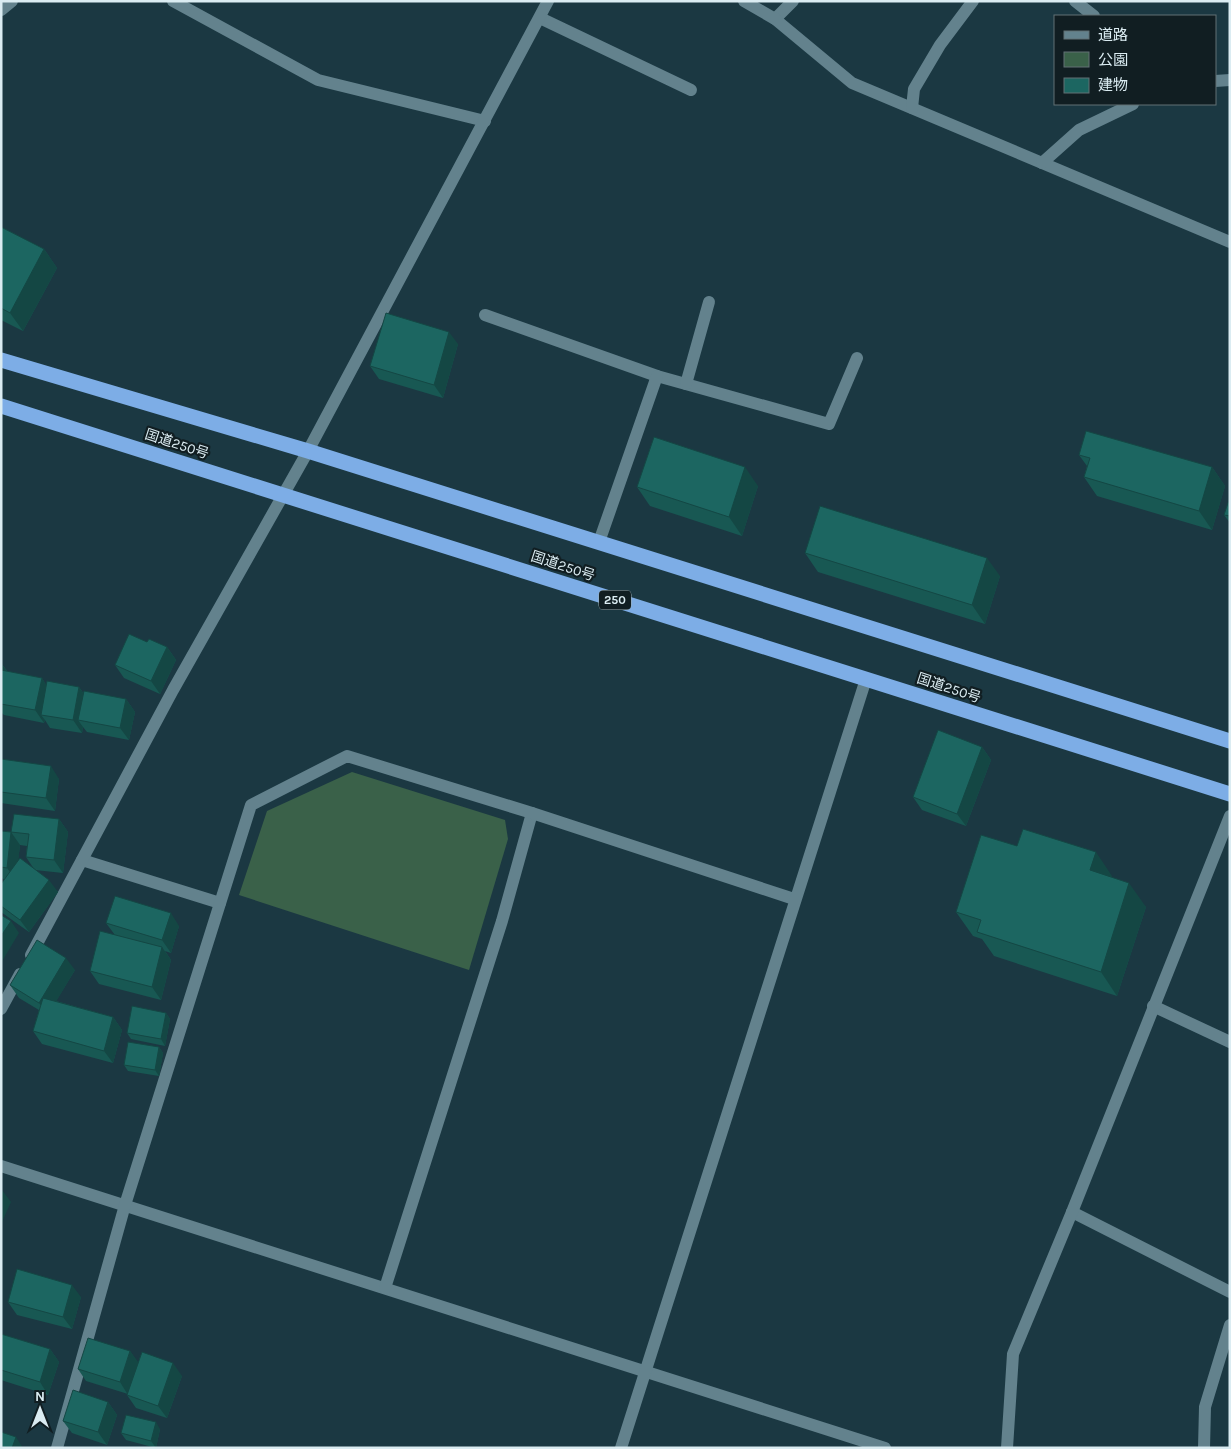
<svg xmlns="http://www.w3.org/2000/svg" width="1231" height="1449" font-family="Karla,'Noto Sans JP',sans-serif">
<style>
.green{fill:#3a6149}
.lines{fill:none;stroke-linecap:round;stroke-linejoin:round}
.lane{stroke:#63828d;stroke-width:12}
.street{stroke:#63828d;stroke-width:12}
.highway{stroke:#7dade6;stroke-width:15}
.wall{fill:#185853}
.shaded-wall{fill:#144744}
.building{fill:#1c6661;stroke:#144744}
.labels{text-anchor:middle;dominant-baseline:central;stroke-width:4.5;stroke-linejoin:round;paint-order:stroke}
.shield{fill:#111e22;stroke:#9eaeb4;stroke-width:1}
.shield-label{font-size:12px;font-weight:bold;fill:#dbecf2}
.street-label{font-size:14px;fill:#dbecf2;stroke:#111e22}
</style>
<rect width="100%" height="100%" fill="#1b3842"/>
<path class="green" d="M352 772 505 820 508 839 469 970 239 895 267 811Z"/>
<g class="lines">
<path class="lane" d="M775 19 793 1"/>
<g class="street">
<path d="M173 1 318 80 485 121"/>
<path d="M744 1 775 19 852 83 1230 242"/>
<path d="M1075 1 1094 16"/>
<path d="M1 10 12 1"/>
<path d="M540 18 691 90"/>
<path d="M1215 81 1230 80"/>
<path d="M912 108 914 89 940 45 973 1"/>
<path d="M1042 163 1079 130 1133 104"/>
<path d="M485 315 657 376 829 424 857 358"/>
<path d="M686 384 709 302"/>
<path d="M599 542 657 376"/>
<path d="M82 860 220 903"/>
<path d="M31 955 173 690 308 451 548 1"/>
<path d="M1153 1006 1230 1042"/>
<path d="M1 1009 20 974"/>
<path d="M1 1166 885 1448"/>
<path d="M1072 1212 1230 1292"/>
<path d="M385 1288 502 921 532 813"/>
<path d="M57 1448 125 1205 251 805 347 756 532 813 794 899"/>
<path d="M621 1448 866 679"/>
<path d="M1007 1448 1013 1354 1072 1212 1230 816"/>
<path d="M1204 1448 1205 1407 1230 1325"/>
</g>
<g class="highway">
<path d="M1 360 308 451 1230 741"/>
<path d="M1 406 1230 794"/>
</g>
</g>
<g class="wall">
<path d="M1 227 44 249 57 268 23 331 1 320Z"/>
<path d="M458 344 443 398 379 379 370 366Z"/>
<path d="M1079 455 1212 467 1225 486 1212 530 1097 496 1084 477 1087 466Z"/>
<path d="M758 486 742 536 650 506 637 487Z"/>
<path d="M1230 497V523L1224 515Z"/>
<path d="M805 553 1000 576 985 624 818 572Z"/>
<path d="M147 642 167 647 176 660 160 694 124 678 115 665Z"/>
<path d="M1 663 8 672 42 678 46 685 79 687 84 694 126 699 135 712 129 740 87 732 83 727 82 733 50 728 45 720 44 723 4 715 1 712Z"/>
<path d="M982 747 991 760 966 826 922 810 913 797Z"/>
<path d="M1 759 59 779 55 811 1 803Z"/>
<path d="M59 819 68 832 63 873 35 870 58 892 29 932 1 912V884L4 879H3L1 877V831L11 832 20 845 18 860 34 869 26 857 27 846 20 845 11 832Z"/>
<path d="M1112 876V877L1146 907 1117 996 994 956 982 939 973 936 956 912Z"/>
<path d="M106 923 179 926 171 953 165 951 171 960 161 1000 99 984 90 971 115 935Z"/>
<path d="M75 970 56 1001 113 1017 122 1030 113 1063 42 1044 33 1031 39 1010 19 998 10 985Z"/>
<path d="M166 1013 170 1019 165 1046 131 1039 127 1033Z"/>
<path d="M159 1047 163 1053 159 1076 128 1071 124 1065Z"/>
<path d="M81 1297 72 1329 17 1315 8 1302Z"/>
<path d="M1 1334 50 1349 59 1362 48 1395 1 1380Z"/>
<path d="M130 1351 138 1363 182 1376 167 1418 136 1408 127 1395 128 1394 86 1381 78 1369Z"/>
<path d="M108 1402 117 1415 107 1445 72 1433 63 1421Z"/>
<path d="M160 1429 156 1448 126 1440 121 1433Z"/>
</g>
<g class="shaded-wall">
<path d="M44 249 57 268 23 331 10 313Z"/>
<path d="M449 332 458 344 443 398 434 385Z"/>
<path d="M745 467 758 486 742 536 729 517Z"/>
<path d="M1212 467 1225 486 1212 530 1199 511Z"/>
<path d="M987 558 1000 576 985 624 972 605Z"/>
<path d="M167 647 176 660 160 694 151 681Z"/>
<path d="M1 663 9 674 1 702Z"/>
<path d="M42 678 50 691 41 715 45 720 44 723 35 710Z"/>
<path d="M79 687 88 700 78 720 83 727 82 733 73 720Z"/>
<path d="M126 699 135 712 129 740 120 728Z"/>
<path d="M982 747 991 760 966 826 957 814Z"/>
<path d="M51 766 59 779 55 811 46 798Z"/>
<path d="M59 819 68 832 63 873 54 860Z"/>
<path d="M11 832 20 845 16 880 7 868Z"/>
<path d="M1096 852 1112 876 1107 894 1090 870Z"/>
<path d="M49 880 58 892 29 932 20 920Z"/>
<path d="M1129 883 1146 907 1117 996 1101 972Z"/>
<path d="M171 913 179 926 171 953 162 940Z"/>
<path d="M11 921 19 933 1 963V936Z"/>
<path d="M162 947 171 960 161 1000 152 987Z"/>
<path d="M66 958 75 970 48 1015 39 1003Z"/>
<path d="M166 1013 170 1019 165 1046 161 1039Z"/>
<path d="M113 1017 122 1030 113 1063 104 1051Z"/>
<path d="M159 1047 163 1053 159 1076 155 1070Z"/>
<path d="M2 1190 11 1202 1 1224V1192Z"/>
<path d="M72 1285 81 1297 72 1329 63 1317Z"/>
<path d="M50 1349 59 1362 48 1395 40 1382Z"/>
<path d="M130 1351 139 1363 128 1395 120 1382Z"/>
<path d="M173 1363 182 1376 167 1418 158 1406Z"/>
<path d="M108 1402 117 1415 107 1445 98 1432Z"/>
<path d="M156 1422 160 1429 156 1448 151 1441Z"/>
<path d="M16 1437 23 1448H12Z"/>
</g>
<g class="building">
<path d="M1 227 44 249 10 313 1 308Z"/>
<path d="M386 313 449 332 434 385 370 366Z"/>
<path d="M1086 431 1212 467 1199 511 1084 477 1090 458 1079 455Z"/>
<path d="M654 437 745 467 729 517 637 487Z"/>
<path d="M1230 497V516L1224 515Z"/>
<path d="M820 506 987 558 972 605 805 553Z"/>
<path d="M129 634 147 642 149 639 167 647 151 681 115 665Z"/>
<path d="M1 670 42 678 35 710 1 704Z"/>
<path d="M47 681 79 687 73 720 41 715Z"/>
<path d="M84 691 126 699 120 728 78 720Z"/>
<path d="M938 730 982 747 957 814 913 797Z"/>
<path d="M1 759 51 766 46 798 1 792Z"/>
<path d="M14 814 59 819 54 860 26 857 29 834 11 832Z"/>
<path d="M1023 829 1096 852 1090 870 1129 883 1101 972 977 932 981 920 956 912 981 835 1017 846Z"/>
<path d="M1 831 11 832 7 868 1 867Z"/>
<path d="M20 858 49 880 20 920 1 906V884Z"/>
<path d="M115 896 171 913 162 940 106 923Z"/>
<path d="M1 915 11 921 1 936Z"/>
<path d="M100 931 162 947 152 987 90 971Z"/>
<path d="M37 940 66 958 39 1003 10 985Z"/>
<path d="M43 998 113 1017 104 1051 33 1031Z"/>
<path d="M132 1006 166 1013 161 1039 127 1033Z"/>
<path d="M128 1042 159 1047 155 1070 124 1065Z"/>
<path d="M17 1269 72 1285 63 1317 8 1302Z"/>
<path d="M1 1334 50 1349 40 1382 1 1370Z"/>
<path d="M88 1338 130 1351 120 1382 78 1369Z"/>
<path d="M142 1352 173 1363 158 1406 127 1395Z"/>
<path d="M73 1390 108 1402 98 1432 63 1421Z"/>
<path d="M126 1415 156 1422 151 1441 121 1433Z"/>
<path d="M1 1432 16 1437 12 1448H1Z"/>
</g>
<g class="labels">
<rect class="shield" x="599" y="590.5" width="32" height="19" rx="4"/>
<g class="shield-label">
<text x="615" y="600">250</text>
</g>
<g class="street-label">
<text transform="translate(177 444) rotate(18)">国道250号</text>
<text transform="translate(563 566) rotate(18)">国道250号</text>
<text transform="translate(949 688) rotate(18)">国道250号</text>
</g>
</g>
<rect width="1231" height="1449" fill="none" stroke="#dbecf2" stroke-width="5"/>
<rect x="1054" y="15" width="162" height="90" fill="#111e22" stroke="#627075"/>
<rect x="1064" y="31" width="25" height="8" fill="#63828d" stroke="#627075"/>
<text x="1098" y="40" font-size="15" fill="#dbecf2">道路</text>
<rect x="1064" y="52" width="25" height="15" fill="#3a6149" stroke="#627075"/>
<text x="1098" y="65" font-size="15" fill="#dbecf2">公園</text>
<rect x="1064" y="78" width="25" height="15" fill="#1c6661" stroke="#627075"/>
<text x="1098" y="90" font-size="15" fill="#dbecf2">建物</text>
<g transform="translate(40 1409)" stroke="#111e22" stroke-width="4" paint-order="stroke">
<path d="M0-4L9 19L0 12L-9 19Z" fill="#dbecf2"/>
<text y="-8" font-size="14" font-weight="bold" text-anchor="middle" fill="#dbecf2">N</text>
</g>
</svg>
